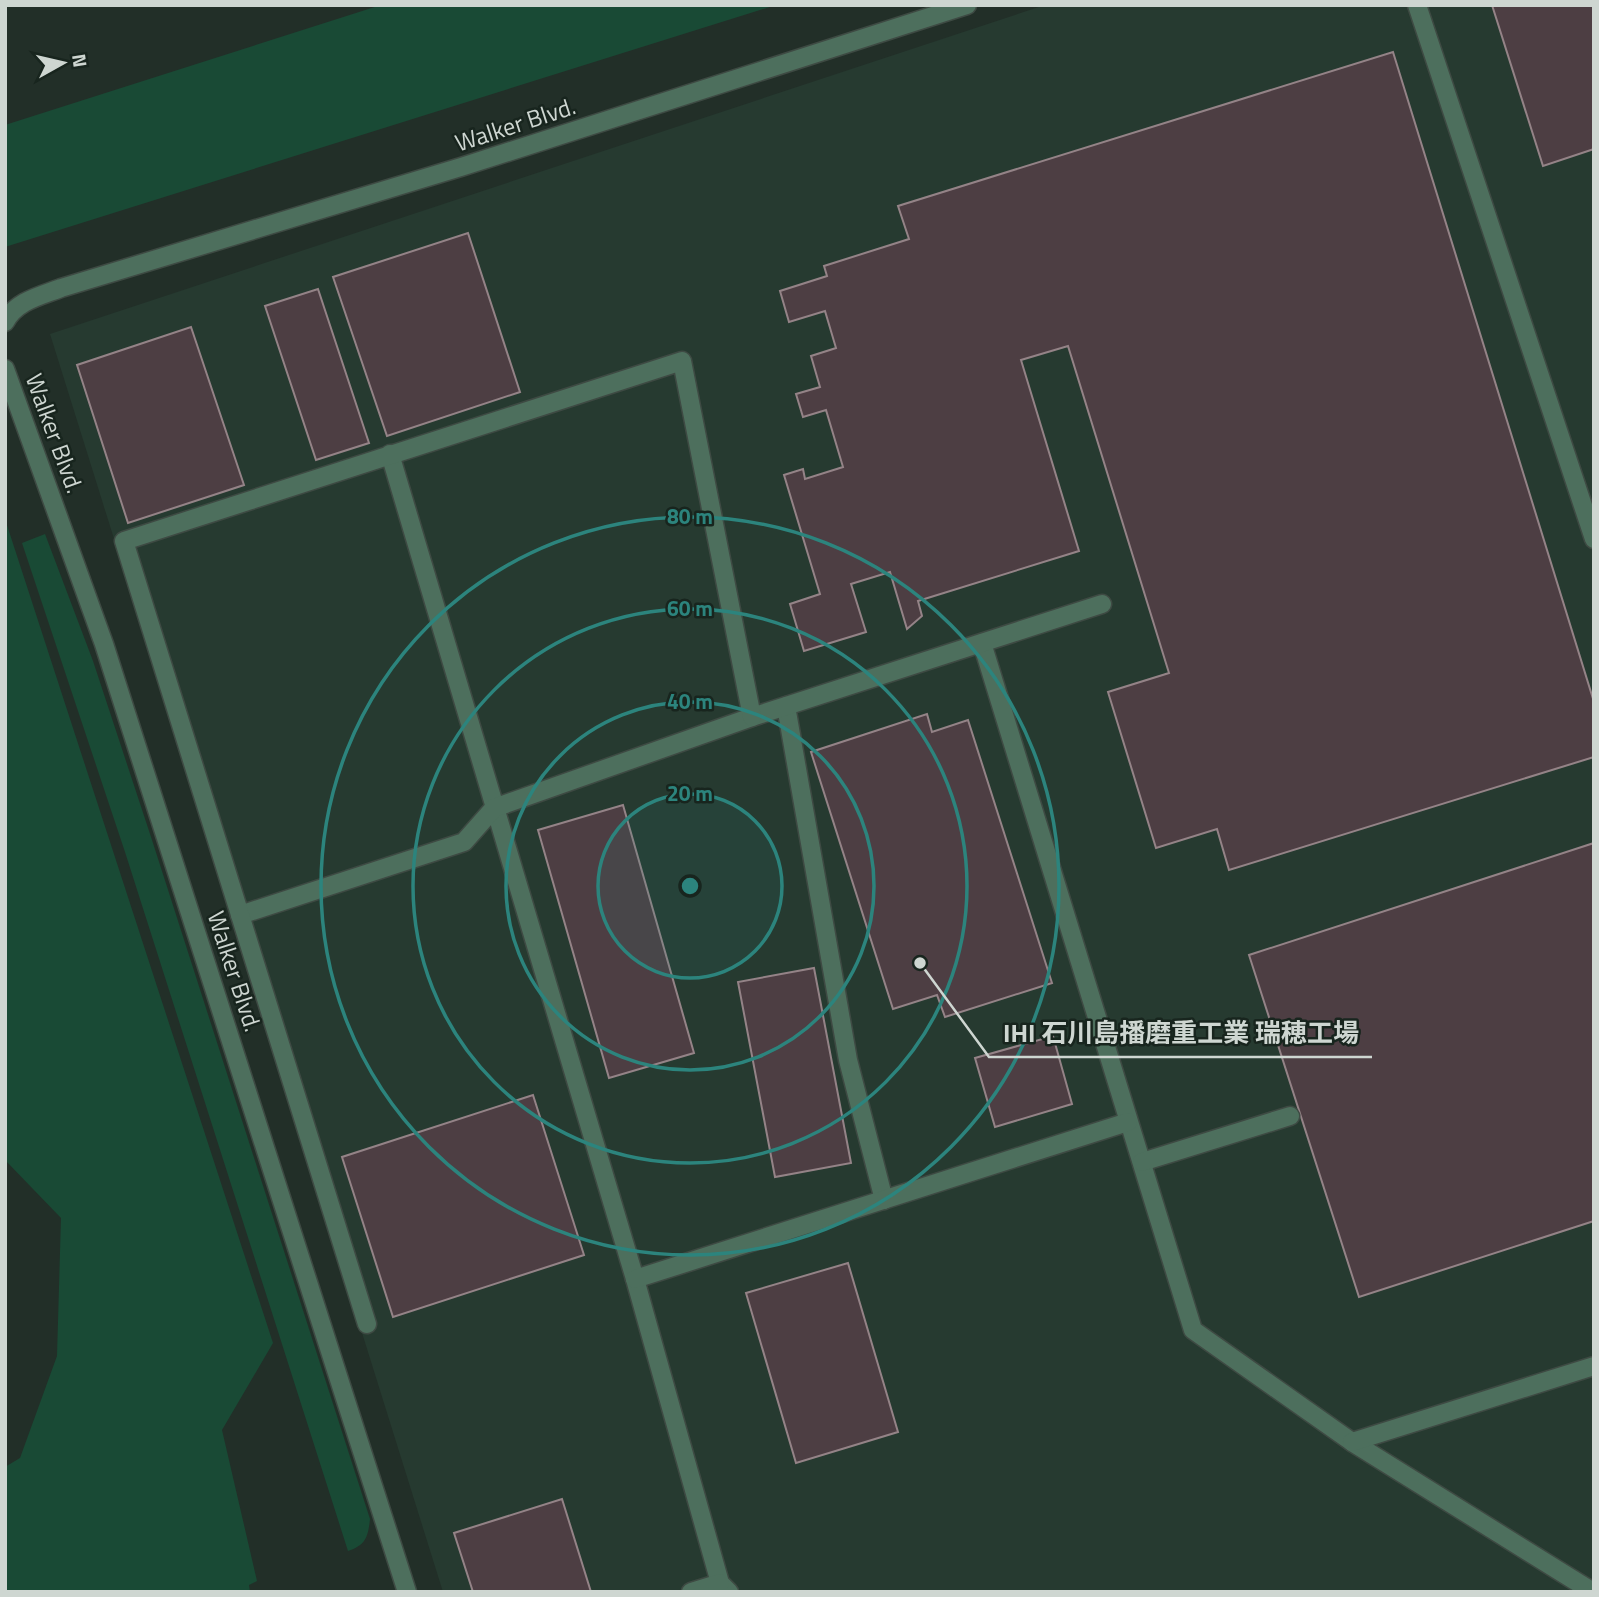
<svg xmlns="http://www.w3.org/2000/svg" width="1599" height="1597" font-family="'Titillium Web','Noto Sans JP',sans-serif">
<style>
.built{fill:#263a30}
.green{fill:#194a35}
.building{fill:#4d3e43;stroke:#948387;stroke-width:2}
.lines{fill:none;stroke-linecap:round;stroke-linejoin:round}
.minor-casing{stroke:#3e4a43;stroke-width:21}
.minor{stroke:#4d6f5d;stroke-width:18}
.ring{fill:none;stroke:#2c847d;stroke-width:3.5}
.labels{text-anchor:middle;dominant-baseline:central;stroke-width:5;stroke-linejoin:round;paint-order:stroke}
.street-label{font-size:24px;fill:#ced6d1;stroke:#18251e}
.centre{fill:#2c847d;stroke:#18251e;stroke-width:3.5}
.ring-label{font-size:21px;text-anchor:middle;font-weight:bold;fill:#2c847d;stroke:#18251e;stroke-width:5;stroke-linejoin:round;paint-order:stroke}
.leader{fill:none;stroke:#ced6d1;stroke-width:2.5}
.callout-dot{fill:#ced6d1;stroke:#18251e;stroke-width:2.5}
.callout-label{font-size:26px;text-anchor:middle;font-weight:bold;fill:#ced6d1;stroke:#18251e;stroke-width:5;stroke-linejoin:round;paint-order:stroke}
</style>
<rect width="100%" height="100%" fill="#222f28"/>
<path class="built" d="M1045 5H1594V1592H443L50 334Z"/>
<g class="green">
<path d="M381 5H776L5 247V125Z"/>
<path d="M5 519 273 1343 222 1430 257 1581 249 1585 250 1592H5V1467L20 1458 57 1356 61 1218 5 1160Z"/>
<path d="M45 534 93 661 152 840 370 1519C368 1537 366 1545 348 1551L125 852 22 543Z"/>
</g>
<g class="building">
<path d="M1492 5H1594V149L1543 166Z"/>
<path d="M1393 52 1594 702V757L1229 870 1217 829 1156 848 1108 692 1169 673 1068 346 1021 360 1079 551 918 601 922 616 907 629 890 572 851 584 866 632 804 651 790 604 820 594 784 475 803 469 805 479 843 467 826 410 803 417 796 394 820 387 811 356 836 348 825 311 789 322 780 291 827 276 824 266 909 239 898 206Z"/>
<path d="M468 233 520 392 387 436 333 277Z"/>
<path d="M318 289 369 443 316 460 265 306Z"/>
<path d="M191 327 244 485 128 523 77 365Z"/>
<path d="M927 714 932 732 968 720 1052 983 945 1017 937 995 893 1009 811 752Z"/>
<path d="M623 805 694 1053 609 1078 538 830Z"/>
<path d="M1594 843V1221L1359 1297 1249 955Z"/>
<path d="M814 968 851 1163 775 1177 738 982Z"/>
<path d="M1053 1036 1072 1104 995 1127 975 1058Z"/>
<path d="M533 1095 584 1255 393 1317 342 1157Z"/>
<path d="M848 1263 898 1432 796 1463 746 1293Z"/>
<path d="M562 1499 591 1592H473L454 1533Z"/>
</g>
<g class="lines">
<defs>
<g id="minor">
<path d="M1417 5 1594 539"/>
<path d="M5 322C16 301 40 296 61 288L461 167 967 5"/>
<path d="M5 369 104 644 407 1592"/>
<path d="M390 454 635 1279 720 1583 729 1592"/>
<path d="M982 643 1193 1330 1352 1442 1593 1592"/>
<path d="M786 706 848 1060 884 1200"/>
<path d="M240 915 464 842 494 808 752 717 1102 604"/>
<path d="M1142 1162 1290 1116"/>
<path d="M635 1279 1128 1122"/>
<path d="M367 1324 124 541 682 361 752 717"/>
<path d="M1352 1442 1594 1366"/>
<path d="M691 1592 720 1583"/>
</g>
</defs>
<use href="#minor" class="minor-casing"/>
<use href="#minor" class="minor"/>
</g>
<circle cx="690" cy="886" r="92" fill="#2c847d" fill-opacity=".12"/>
<g class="ring">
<circle cx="690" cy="886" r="92"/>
<circle cx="690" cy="886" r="184"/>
<circle cx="690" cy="886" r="277"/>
<circle cx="690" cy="886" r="369"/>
</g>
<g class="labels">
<g class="street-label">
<text transform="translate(515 124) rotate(-18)">Walker Blvd.</text>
<text transform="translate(55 433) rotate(70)">Walker Blvd.</text>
<text transform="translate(235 971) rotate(72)">Walker Blvd.</text>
</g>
</g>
<circle cx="690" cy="886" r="10" class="centre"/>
<g class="ring-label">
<text x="690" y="524">80 m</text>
<text x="690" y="616">60 m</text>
<text x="690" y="709">40 m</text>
<text x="690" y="801">20 m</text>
</g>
<path class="leader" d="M920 963L989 1057H1372"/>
<circle class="callout-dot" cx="920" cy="963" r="7"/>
<g class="callout-label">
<text x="1181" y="1042">IHI 石川島播磨重工業 瑞穂工場</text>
</g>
<rect width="1599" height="1597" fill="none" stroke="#ced6d1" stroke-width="14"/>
<g transform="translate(63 63) rotate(82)" stroke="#18251e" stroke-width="5" paint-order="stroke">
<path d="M0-5L12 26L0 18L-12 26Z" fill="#ced6d1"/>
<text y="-10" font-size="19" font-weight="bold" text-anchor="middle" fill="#ced6d1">N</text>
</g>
</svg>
